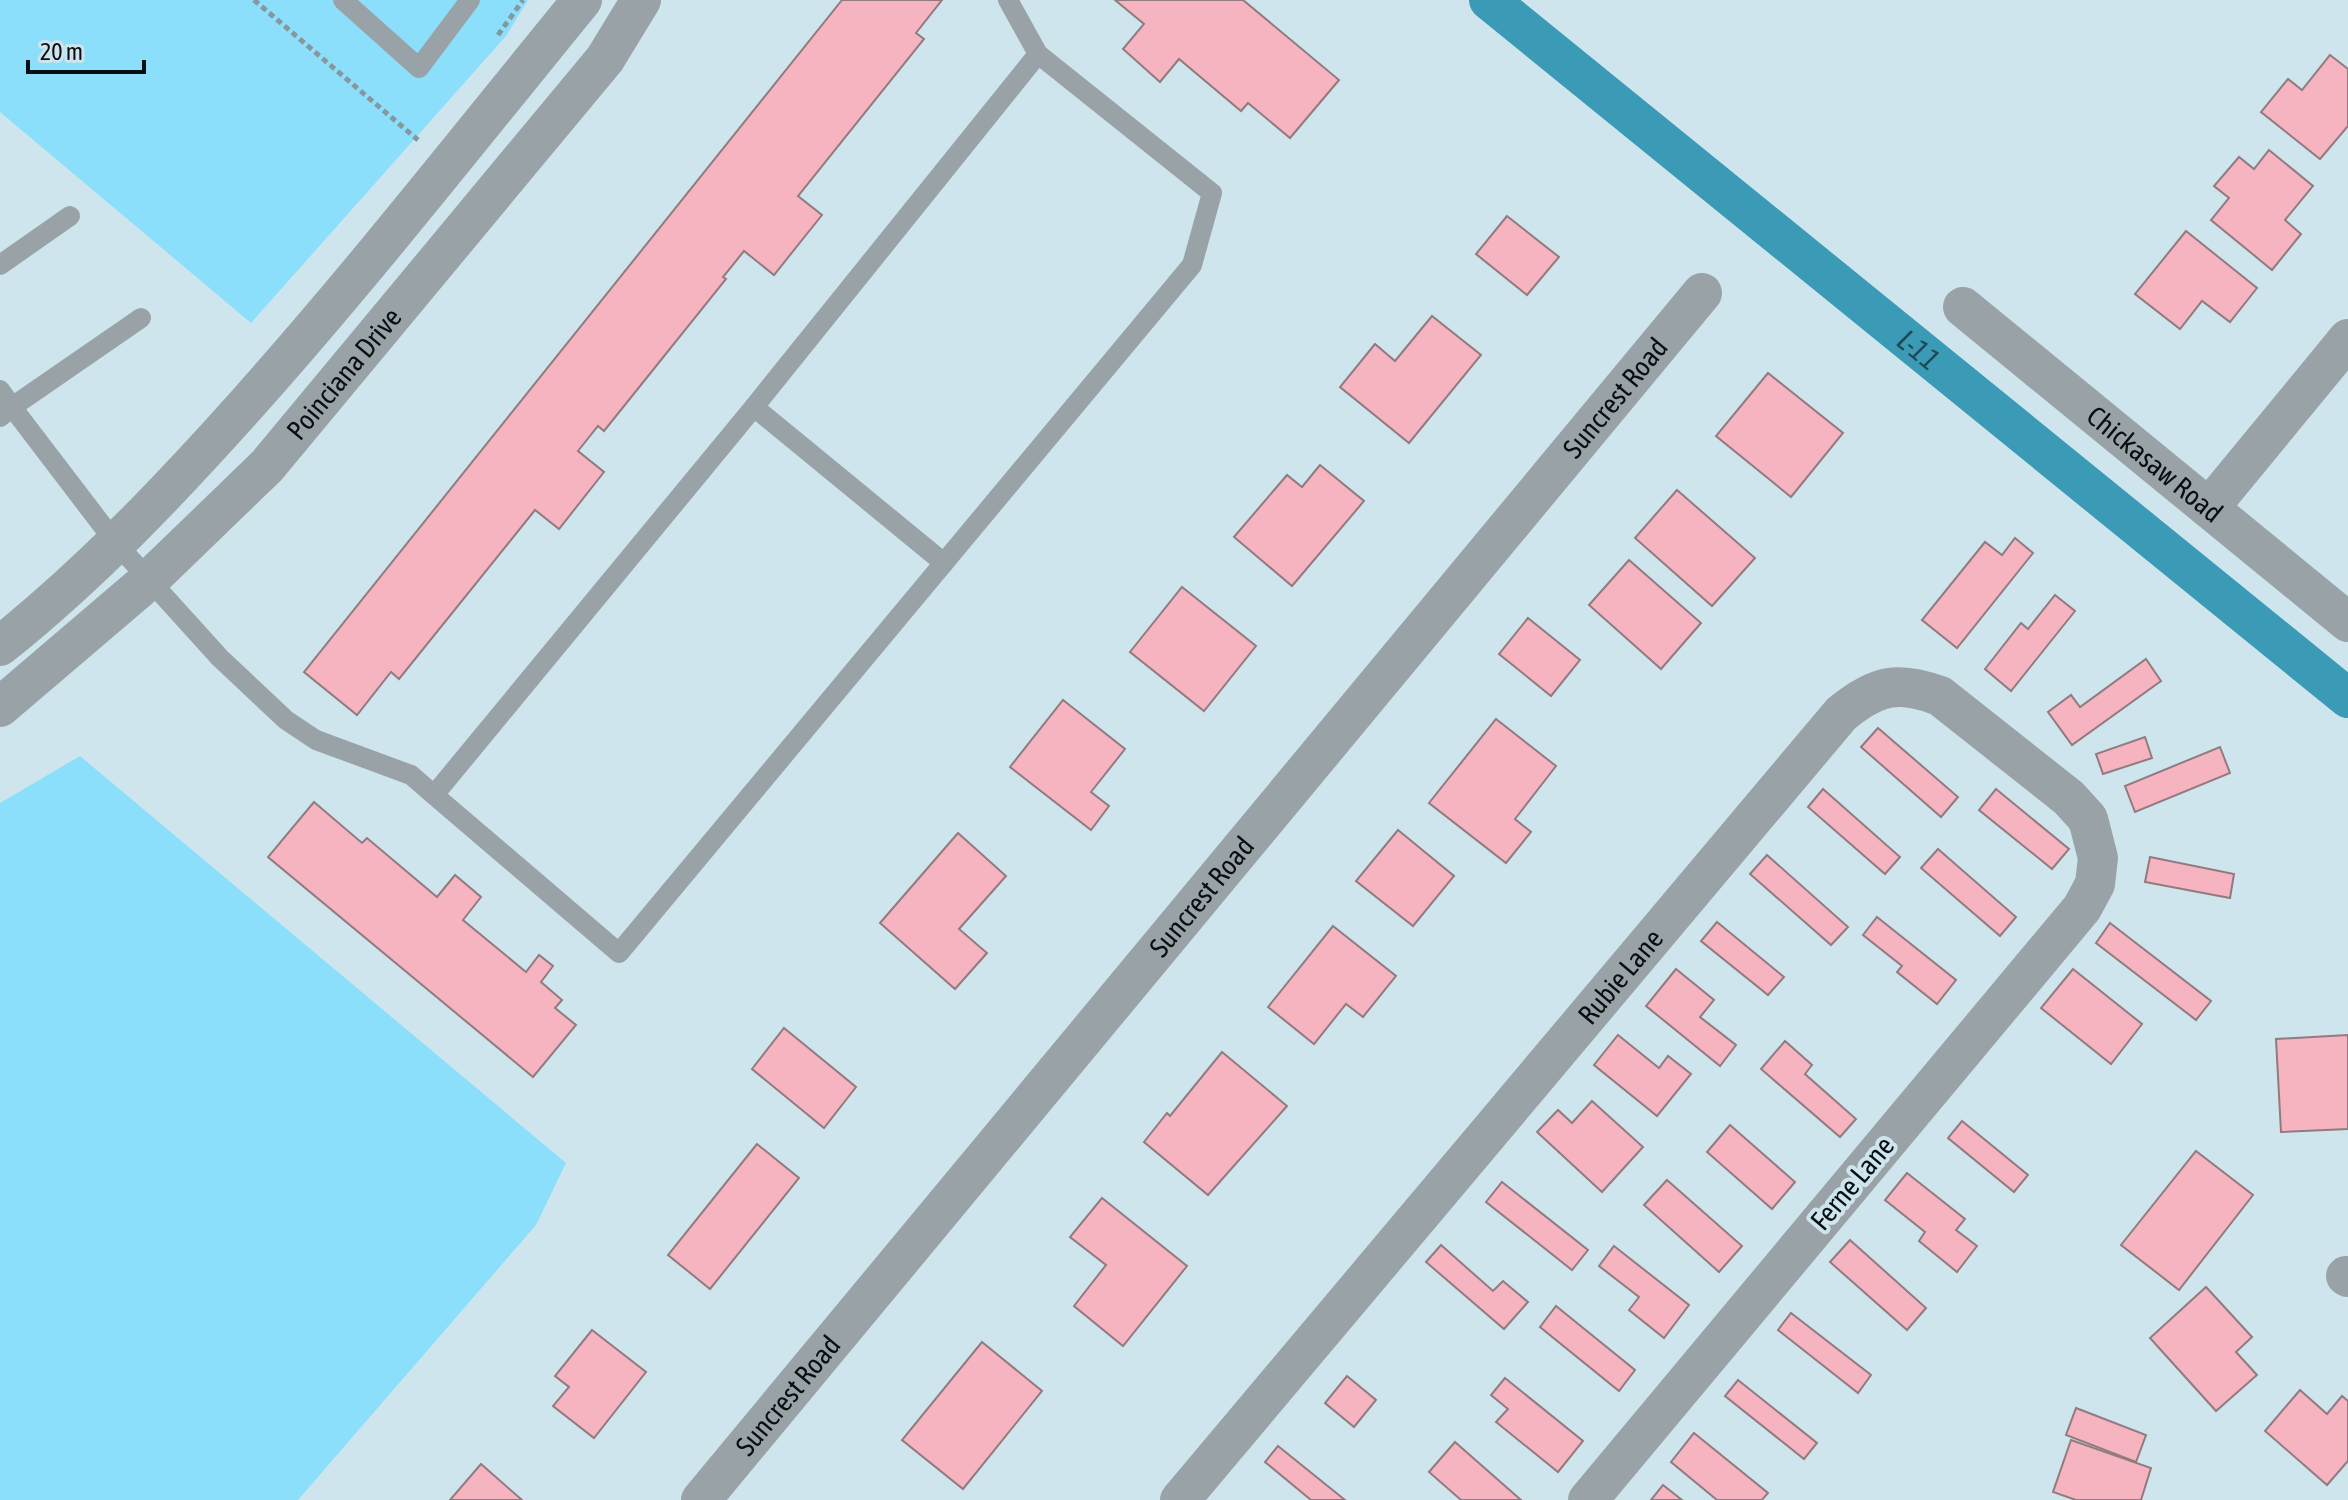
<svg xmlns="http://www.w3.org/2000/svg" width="2348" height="1500" font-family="'Asap Condensed',sans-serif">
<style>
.green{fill:#8cdffa}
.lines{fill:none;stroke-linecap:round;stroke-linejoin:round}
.canal{stroke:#3b9bb7;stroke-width:40}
.building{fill:#f6b4c0;stroke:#917b7f;stroke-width:2}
.path{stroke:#86979e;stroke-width:5;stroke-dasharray:6 4;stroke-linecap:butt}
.lane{stroke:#99a3a7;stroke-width:20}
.street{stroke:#99a3a7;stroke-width:40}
.labels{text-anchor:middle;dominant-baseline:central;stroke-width:8;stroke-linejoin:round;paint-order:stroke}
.street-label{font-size:28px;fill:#070f12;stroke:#cee5ee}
.water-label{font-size:30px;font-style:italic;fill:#1f4956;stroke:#cee5ee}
</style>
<rect width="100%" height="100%" fill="#cee5ee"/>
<g class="green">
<path d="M0 0H528L506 36 251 323 0 112Z"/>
<path d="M80 756 566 1163 536 1225 298 1500H0V803Z"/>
</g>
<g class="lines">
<path class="canal" id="s1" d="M1489 0 2348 698"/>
</g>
<g class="building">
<path d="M842 0H942L916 33 924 39 798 196 822 215 774 275 744 251 723 277 726 279 604 431 598 426 578 451 604 472 559 529 535 510 399 679 391 672 357 715 304 672Z"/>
<path d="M1115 0H1243L1339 80 1290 138 1248 103 1241 111 1179 59 1160 82 1123 49 1144 24Z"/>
<path d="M2330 55 2348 69V126L2320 159 2261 112 2288 79 2302 90Z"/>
<path d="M2269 150 2313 186 2285 220 2301 234 2272 270 2211 220 2229 198 2214 186 2239 157 2254 169Z"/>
<path d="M1507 216 1559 257 1527 295 1476 254Z"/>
<path d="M2186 231 2257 288 2230 322 2202 301 2180 329 2135 294Z"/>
<path d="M1432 316 1481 355 1409 443 1340 387 1375 344 1395 361Z"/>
<path d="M1768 373 1843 433 1791 497 1716 436Z"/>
<path d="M1320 465 1364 501 1292 586 1234 537 1287 475 1302 487Z"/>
<path d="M1677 490 1755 558 1712 606 1635 538Z"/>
<path d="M2015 538 2033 553 1957 648 1922 620 1985 542 2002 555Z"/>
<path d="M1629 560 1701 623 1661 669 1589 605Z"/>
<path d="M1182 587 1256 646 1204 711 1130 652Z"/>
<path d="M2055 595 2075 611 2011 691 1985 669 2021 623 2028 629Z"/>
<path d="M1528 618 1580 660 1551 696 1499 654Z"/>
<path d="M2146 659 2161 681 2072 745 2048 712 2071 695 2080 707Z"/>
<path d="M1063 700 1125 749 1091 792 1109 806 1091 830 1010 767Z"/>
<path d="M1496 719 1556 766 1515 819 1531 832 1506 863 1429 803Z"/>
<path d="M1878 728 1958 797 1941 817 1861 747Z"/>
<path d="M2145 737 2152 758 2103 774 2096 754Z"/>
<path d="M2220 747 2230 773 2135 812 2125 786Z"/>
<path d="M1823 789 1900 857 1885 874 1808 807Z"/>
<path d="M1996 789 2069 849 2052 869 1979 810Z"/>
<path d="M314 802 362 843 367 838 437 897 455 875 481 897 463 920 526 972 539 955 553 966 541 982 562 1000 555 1008 576 1025 533 1077 268 857Z"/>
<path d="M1398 830 1454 876 1413 926 1356 881Z"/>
<path d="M958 833 1006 876 959 929 987 953 955 989 880 923Z"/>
<path d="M1938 849 2016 917 2000 936 1921 868Z"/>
<path d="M1767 855 1848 927 1831 945 1750 874Z"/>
<path d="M2150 857 2234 874 2230 898 2145 882Z"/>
<path d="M1877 917 1956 980 1937 1004 1897 972 1902 966 1863 935Z"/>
<path d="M1717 922 1784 977 1768 995 1701 941Z"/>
<path d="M2110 923 2211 1001 2196 1020 2096 943Z"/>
<path d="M1333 926 1396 976 1363 1017 1346 1004 1314 1044 1268 1007Z"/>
<path d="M1676 969 1714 1000 1700 1017 1736 1045 1720 1066 1646 1006Z"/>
<path d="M2073 969 2142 1024 2111 1064 2041 1008Z"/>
<path d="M784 1028 856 1087 824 1128 752 1069Z"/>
<path d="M1618 1035 1659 1068 1668 1056 1691 1074 1657 1116 1594 1065Z"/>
<path d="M2348 1035V1129L2281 1132 2276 1039Z"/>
<path d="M1785 1041 1812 1065 1805 1074 1856 1119 1840 1137 1761 1069Z"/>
<path d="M1222 1052 1287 1106 1208 1195 1144 1142 1167 1113 1170 1116Z"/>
<path d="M1592 1101 1643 1147 1602 1192 1537 1132 1558 1110 1572 1123Z"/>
<path d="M1962 1121 2028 1175 2014 1192 1948 1138Z"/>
<path d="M1730 1125 1795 1182 1772 1209 1707 1152Z"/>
<path d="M757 1144 799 1178 710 1289 668 1255Z"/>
<path d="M2196 1151 2253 1195 2179 1290 2121 1245Z"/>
<path d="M1907 1173 1965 1219 1956 1230 1977 1246 1957 1272 1919 1241 1925 1232 1885 1200Z"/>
<path d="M1667 1180 1742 1246 1719 1272 1644 1205Z"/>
<path d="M1502 1182 1588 1250 1572 1270 1486 1202Z"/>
<path d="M1102 1198 1187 1266 1123 1346 1074 1306 1106 1265 1070 1237Z"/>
<path d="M1850 1240 1926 1308 1907 1330 1830 1262Z"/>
<path d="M1441 1245 1493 1291 1503 1281 1528 1302 1504 1329 1426 1262Z"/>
<path d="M1614 1246 1689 1305 1664 1338 1629 1310 1639 1297 1599 1266Z"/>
<path d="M2206 1287 2252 1337 2236 1352 2257 1375 2216 1411 2150 1338Z"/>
<path d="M1556 1306 1635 1370 1619 1391 1540 1327Z"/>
<path d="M1791 1313 1871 1375 1858 1393 1778 1330Z"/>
<path d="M592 1330 646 1372 594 1438 553 1406 569 1387 555 1376Z"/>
<path d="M982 1342 1042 1391 963 1489 902 1440Z"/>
<path d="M1347 1376 1376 1400 1354 1427 1325 1403Z"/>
<path d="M1505 1378 1583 1441 1558 1472 1496 1422 1508 1409 1491 1395Z"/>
<path d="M1738 1380 1817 1443 1804 1459 1725 1396Z"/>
<path d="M2300 1390 2327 1414 2342 1396 2348 1401V1461L2327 1485 2265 1431Z"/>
<path d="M2076 1408 2146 1435 2136 1462 2066 1435Z"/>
<path d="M1694 1433 1768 1493 1762 1500H1717L1671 1462Z"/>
<path d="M2071 1440 2151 1468 2141 1500H2076L2053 1492Z"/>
<path d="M1455 1442 1521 1500H1461L1429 1472Z"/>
<path d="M1278 1446 1345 1500H1311L1265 1462Z"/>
<path d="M481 1464 522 1500H450Z"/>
<path d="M1663 1485 1682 1500H1651Z"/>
</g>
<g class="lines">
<g class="path">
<path d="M254 0 418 140"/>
<path d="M498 35 523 0"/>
</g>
<g class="lane">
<path d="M343 0 419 68 470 0"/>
<path d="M0 265 70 216"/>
<path d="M0 390 12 407 141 318"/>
<path d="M754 407 944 563"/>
<path d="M0 417 12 407 115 542 220 658 286 720 316 740 411 775 434 795 754 407 1038 54 1008 0"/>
<path d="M434 795 619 953 1192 265 1212 193 1038 54"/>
</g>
<g class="street">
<path id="s2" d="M1963 307 2348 622"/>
<path d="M2209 508 2348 339"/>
<path d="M0 646C90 574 169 491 246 405 363 274 471 136 582 0"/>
<path id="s3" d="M0 707 150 579 267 466 605 59 641 0"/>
<path d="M2346 1276 2348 1277"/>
<path id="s4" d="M701 1500 1702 293"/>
<path id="s5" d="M1180 1500 1841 714C1876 685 1898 680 1940 696L2069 798 2088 819 2098 858 2095 884 2082 908 1588 1500"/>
</g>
</g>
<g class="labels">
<g class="street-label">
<text stroke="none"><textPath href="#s3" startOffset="480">Poinciana Drive</textPath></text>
<text stroke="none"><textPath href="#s4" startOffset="1432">Suncrest Road</textPath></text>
<text stroke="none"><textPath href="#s2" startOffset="248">Chickasaw Road</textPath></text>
<text stroke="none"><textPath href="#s4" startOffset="784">Suncrest Road</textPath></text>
<text stroke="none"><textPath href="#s5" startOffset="684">Rubie Lane</textPath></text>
<text transform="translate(1852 1183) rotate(-50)">Ferne Lane</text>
<text stroke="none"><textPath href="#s4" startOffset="136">Suncrest Road</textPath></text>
</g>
<g class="water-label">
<text stroke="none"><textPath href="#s1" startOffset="554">L-11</textPath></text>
</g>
</g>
<path d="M28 60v12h116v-12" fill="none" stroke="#070f12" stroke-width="4"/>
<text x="40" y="60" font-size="24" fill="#070f12" stroke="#cee5ee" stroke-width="6" paint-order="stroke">20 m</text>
</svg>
